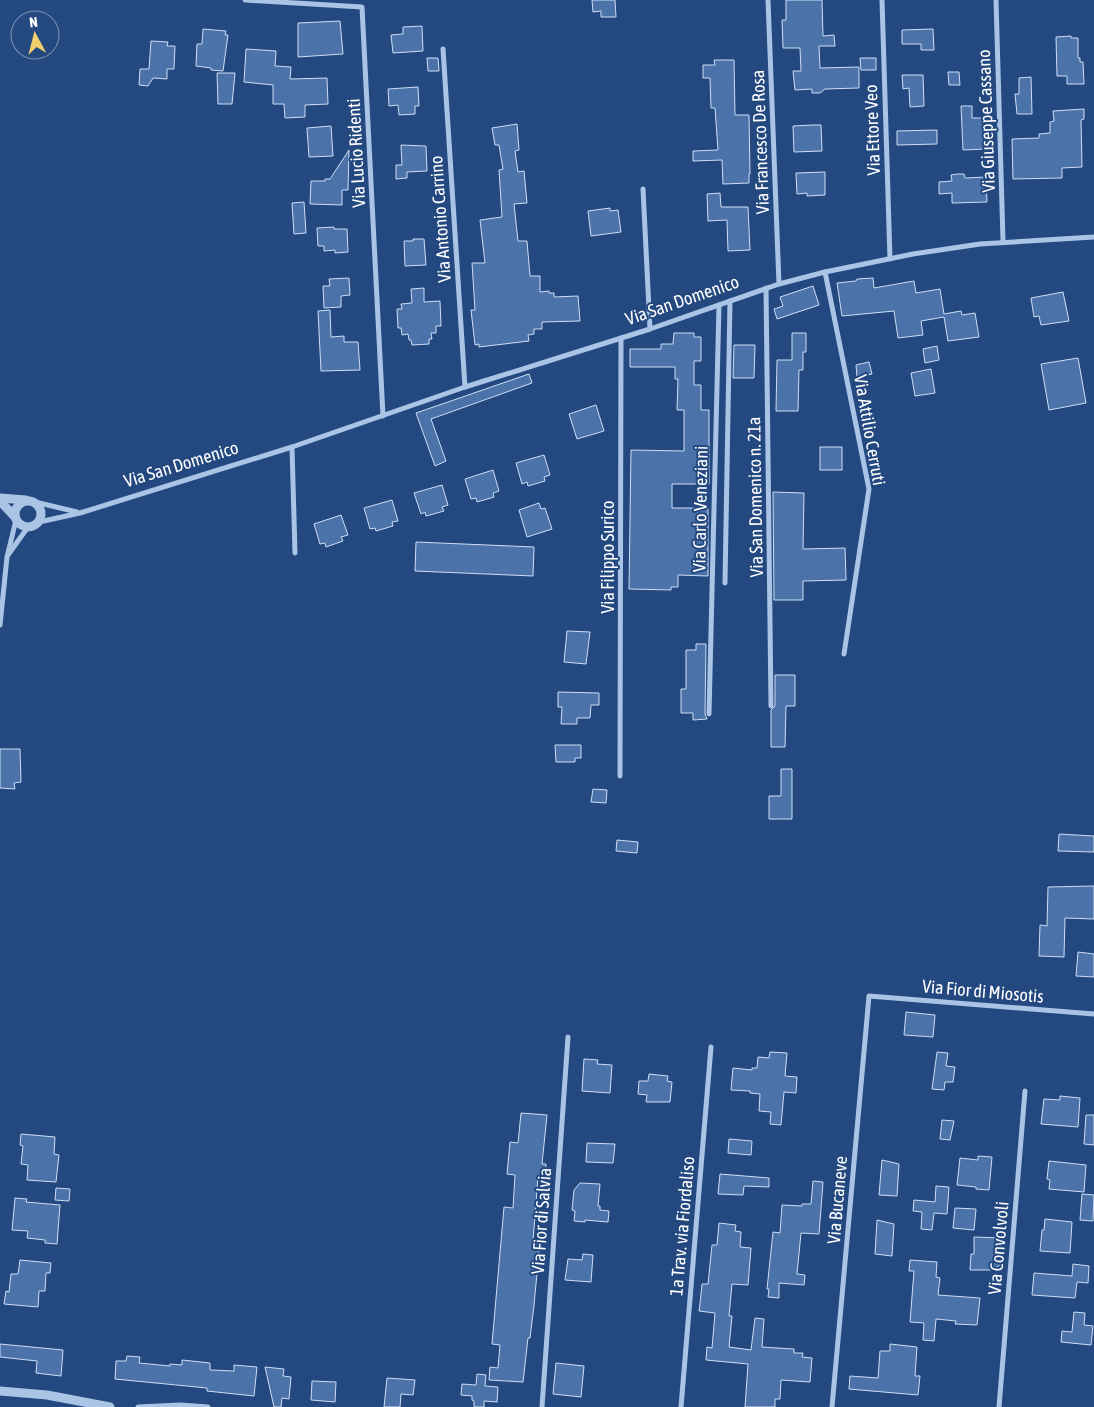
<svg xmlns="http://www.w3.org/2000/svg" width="1094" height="1407" font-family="'Asap Condensed',sans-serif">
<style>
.building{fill:#4c73a9;stroke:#cedef5}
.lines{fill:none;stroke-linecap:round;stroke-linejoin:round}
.minor{stroke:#aac4e6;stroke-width:5}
.tertiary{stroke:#aac4e6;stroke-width:9}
.labels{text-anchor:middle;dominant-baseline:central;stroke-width:4;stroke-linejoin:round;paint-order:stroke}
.street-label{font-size:18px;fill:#fff;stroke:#244980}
</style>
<rect width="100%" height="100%" fill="#244980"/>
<g class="building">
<path d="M592 0H615L616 17H601V11L593 12Z"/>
<path d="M786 0H822L823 36 834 35 835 46H819L820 68 859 67V88L825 89 820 93H812V89L795 90 793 71H801L800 48H783L782 20H786Z"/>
<path d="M340 21 343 54 298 57V23Z"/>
<path d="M422 26 423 51 393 53 391 35 403 34V27Z"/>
<path d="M203 29 226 31 225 35H228L223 71 211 70V68L196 66 197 44H202Z"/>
<path d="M933 29 934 50H921V44H902V30Z"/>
<path d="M1071 36V38H1078V58H1080V62H1083L1084 84H1067V76H1057L1056 37Z"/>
<path d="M151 41 168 42 167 46H175L174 69H167V79L153 78 148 86 139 85 140 69H149Z"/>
<path d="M246 49 276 51 275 66 291 67 290 79 327 78 328 104 305 105V117L285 118 284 104H273V85L244 82Z"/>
<path d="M427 58H438L439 71H428Z"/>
<path d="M860 58H876V70H861Z"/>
<path d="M714 60H734L735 115H749L750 174H749V183L723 184 722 160 693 161V151L718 150 715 108H711L710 78H703V65H715Z"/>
<path d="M948 72H959L960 85H949Z"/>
<path d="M217 73H235L232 104H218Z"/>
<path d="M902 75H923L924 106 910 107 909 88 903 89Z"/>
<path d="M1031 77 1032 114H1017L1015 94H1019V78Z"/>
<path d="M418 87 419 106H415V114L399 115 398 105 389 106 388 89Z"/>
<path d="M961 106H972V118H984L985 149 963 150Z"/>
<path d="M1084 109V119L1081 120 1082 167 1062 168V178L1013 179 1012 139 1039 138V134L1050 133V122L1054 121 1053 111Z"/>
<path d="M517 124 519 150 515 151 518 172 524 171 527 203 514 204 518 241H527L530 276H540V292L549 291V293H554V297L578 296 580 321 542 322V329H534V334L528 335 529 341 479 347V344L475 345 471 310H475L472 263H485L480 220 502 217 499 170 503 169 499 145H495L492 128Z"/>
<path d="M813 125H821L822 151 794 152 793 126Z"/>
<path d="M331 126 333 156 309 157 307 128Z"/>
<path d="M937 130V144L897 145V131Z"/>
<path d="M401 145 426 146 427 171 407 172V178L396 179V165H402Z"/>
<path d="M349 150 348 190H342V205L310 204 311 181H325V179H330Z"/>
<path d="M825 172V195L807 196V193L797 194 796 173Z"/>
<path d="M957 174H964L965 178 986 177 987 202 952 203V193L939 194V182L952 181 951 175Z"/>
<path d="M720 193 721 207H748L750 250 728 251 727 220 708 221 707 194Z"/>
<path d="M304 202 306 233 294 234 292 203Z"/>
<path d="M610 208V211L618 210 621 232 591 236 588 211Z"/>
<path d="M334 227V229H347L348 252 335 253V250L324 251V246H318L317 228Z"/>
<path d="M413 239H424L426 265 405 266 404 241H413Z"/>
<path d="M349 278 350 295 341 296V307L324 308 323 286H330L329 279Z"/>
<path d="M873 278 874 288 914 281 916 293 940 289 944 314 961 311 962 315 975 313 979 337 948 341 944 317 921 321 923 335 898 338 894 311 842 316 837 283 856 281 857 279Z"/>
<path d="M813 286 819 305 777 319 774 309 783 306 780 297Z"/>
<path d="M424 288V302L440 301 441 326H436V333H431L432 339H429V344L412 345 411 340H409L408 334 402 335 401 328H398L397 309H402L401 304 412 303 411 289Z"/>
<path d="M1063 292 1069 321 1041 325 1039 316 1034 317 1031 298Z"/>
<path d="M330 310 331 337 344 336V342H358L360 370 321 371 318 311Z"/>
<path d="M674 333H694V337H701V361H694V385H701V410H709V484H672V508H708V576L678 575V587H671V590L629 589 631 450 684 451V410H677L678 379H675V367H630V349H661V344H673Z"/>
<path d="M792 333H806V352H803V370H799L798 411H776L777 360H792Z"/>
<path d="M734 345H755L754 378H733Z"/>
<path d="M937 346 939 360 925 363 923 349Z"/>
<path d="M1078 358 1086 403 1049 410 1041 364Z"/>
<path d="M869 362 872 374 857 377 856 365Z"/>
<path d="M931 369 935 393 915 396 911 373Z"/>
<path d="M529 374 532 383 431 419 446 461 435 466 416 413Z"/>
<path d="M596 405 604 431 577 439 569 414Z"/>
<rect x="820" y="447" width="22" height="23"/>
<path d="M544 455 550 475 544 477 545 481 528 486 527 482 522 484 516 463Z"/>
<path d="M493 470 499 491 493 493 494 497 477 502 476 498 471 499 465 479Z"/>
<path d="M442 485 448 505 442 507 444 511 426 516 425 512 421 514 414 493Z"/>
<path d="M773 492 804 493 803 549 845 548 846 580 803 581V600H774Z"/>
<path d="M392 500 398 521 392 522 393 526 376 531 375 528 370 529 364 508Z"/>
<path d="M539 503 541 509 545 508 552 529 527 537 519 510Z"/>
<path d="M341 515 348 535 341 537 343 541 326 547 325 543 320 544 314 524Z"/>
<path d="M416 542 534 547 533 576 415 571Z"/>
<path d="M567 631 590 632 586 664 564 662Z"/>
<path d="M696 644H706L705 714 707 719 693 720V713H681V689H686V650H696Z"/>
<path d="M775 675H795V706H786L785 747H771V710L775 706Z"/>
<path d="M558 692 599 693V705H591L590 718H577V724H561L562 707H558Z"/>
<path d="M555 745H581V758H575V762H556Z"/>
<path d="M0 749H20L21 782 14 783 15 789 0 788Z"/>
<path d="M781 769H792V819H769V796H781Z"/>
<path d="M593 789 607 790 606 803 591 802Z"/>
<path d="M1059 834 1094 836V852L1058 851Z"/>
<path d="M617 840 638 842 637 853 616 851Z"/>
<path d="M1094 886V919L1065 918 1064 957 1039 956 1040 925 1047 926 1048 887Z"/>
<path d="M1078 952 1094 954V977L1076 976Z"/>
<path d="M906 1012 935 1015 933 1037 904 1035Z"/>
<path d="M770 1052 787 1053 785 1076 797 1077 796 1093 784 1092 781 1125 770 1124 771 1112 759 1111 760 1094 750 1093V1091L731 1090 733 1068 752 1070V1068H757L758 1057 769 1058Z"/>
<path d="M937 1052 948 1053 946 1066 955 1067 953 1082H945L944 1090 932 1089Z"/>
<path d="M584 1059 598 1060 597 1064 612 1065 610 1093 582 1091Z"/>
<path d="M649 1074 668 1076 667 1081 672 1082 670 1102H646L647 1095 638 1094 639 1081H648Z"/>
<path d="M1060 1096 1080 1098 1078 1127 1041 1124 1044 1099 1060 1100Z"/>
<path d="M521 1113 547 1115 542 1164H546L545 1178 538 1177 533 1241H540L538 1263 534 1305 530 1338H528L523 1382 489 1380 490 1367 498 1368 500 1345 492 1344 504 1207 513 1208 515 1175 507 1174 510 1142 518 1143Z"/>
<path d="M1086 1115H1094V1145L1084 1144Z"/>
<path d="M942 1120 954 1121 950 1140 940 1139Z"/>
<path d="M21 1134 55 1137 54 1154 59 1155 56 1182 27 1180 28 1165 21 1164 23 1146 20 1145Z"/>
<path d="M729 1139 752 1141 751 1155 728 1153Z"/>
<path d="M587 1143 615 1144 613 1163 586 1162Z"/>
<path d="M978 1156 992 1157 989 1190 976 1189V1187L957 1185 960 1158 978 1160Z"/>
<path d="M882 1160 899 1164 897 1196 879 1195Z"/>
<path d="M1049 1161 1086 1165 1084 1192 1049 1189 1050 1180 1047 1179Z"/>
<path d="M720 1174 769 1178V1187L744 1186 743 1195 718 1194Z"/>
<path d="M813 1181 823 1182 819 1234 801 1233 797 1274 805 1275 804 1285 779 1283V1298L768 1297 769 1289H767L773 1232 780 1233 782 1205 802 1206V1204H811Z"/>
<path d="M580 1183 600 1184 598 1206H600V1210L609 1211 608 1222 585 1220V1222L574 1221 575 1211 572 1210 574 1190Z"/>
<path d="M936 1186 949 1187 947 1214 934 1213 932 1230 921 1229 922 1212 913 1211 914 1200 935 1202Z"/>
<path d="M56 1188 70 1189 69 1201 55 1200Z"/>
<path d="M1082 1194 1094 1195 1093 1221 1080 1220Z"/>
<path d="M15 1198 27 1199 26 1202 60 1205 57 1244 45 1243V1240L27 1238 28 1231 12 1230Z"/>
<path d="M955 1208 976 1209 974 1230 953 1228Z"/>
<path d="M1045 1219 1072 1222 1070 1253 1040 1251 1042 1230H1044Z"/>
<path d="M877 1220 894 1224 892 1256 875 1254Z"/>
<path d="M719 1223 736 1225 735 1231 741 1232 740 1247 751 1248 748 1285 732 1284 729 1316H732L729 1347 751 1350 755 1318 764 1319 762 1347 794 1349V1353H803L802 1357 812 1358 810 1382 781 1380 780 1399H775V1407H745L748 1364 706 1360 707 1347 712 1348 715 1313 699 1311 700 1304 702 1284H708L712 1245H717Z"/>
<path d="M974 1237 1002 1238 1001 1264 993 1270H970L971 1254H974Z"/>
<path d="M583 1254 593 1255 591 1282 565 1280 568 1259 582 1260Z"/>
<path d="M20 1260 51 1263 50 1273H46L45 1291H39L38 1307 4 1304 6 1291 9 1292 11 1274H18Z"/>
<path d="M910 1260 937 1262 936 1277 940 1278 938 1295 980 1298 977 1325 955 1324 956 1321 936 1319 934 1341 923 1340 924 1323 910 1322 914 1271H909Z"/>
<path d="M1073 1264 1089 1266 1088 1283 1077 1282 1075 1298 1032 1295 1034 1273 1072 1276Z"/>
<path d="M1074 1312 1085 1313 1084 1325 1093 1326 1091 1345 1061 1342 1062 1331 1072 1332Z"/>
<path d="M0 1344 63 1350 61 1376 36 1373 37 1361 0 1357Z"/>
<path d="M890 1344 917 1347 915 1376H920L918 1395 849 1389 850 1376 878 1378 880 1351H890Z"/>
<path d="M127 1356 140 1357 139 1363 170 1366V1364L182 1365V1360L210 1363V1370L234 1371V1365L257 1367 254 1396 207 1391V1388L115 1379 116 1361H126Z"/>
<path d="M556 1363 584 1366 581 1397 553 1394Z"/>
<path d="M265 1367 284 1369 283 1376 291 1377 289 1399 282 1398 281 1407H274Z"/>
<path d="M477 1374 486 1375 485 1386 498 1387 497 1402 484 1401V1407H474V1401L472 1400V1396L461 1395 462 1384 476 1385Z"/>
<path d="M387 1378 415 1380 413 1395 401 1394 400 1407H384Z"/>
<path d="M312 1381 336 1382 335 1402 311 1400Z"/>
</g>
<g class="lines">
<g class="minor">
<path d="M245 0 362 7 383 416"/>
<path d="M768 0 779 284"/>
<path d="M882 0 890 259"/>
<path d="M996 0 1003 241"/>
<path d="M443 49 465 387"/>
<path d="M643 189 650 329"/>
<path d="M825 272 869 489 844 654"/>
<path d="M766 288 771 706"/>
<path d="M292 447 295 553"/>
<path d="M35 502 77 512"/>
<path d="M39 522 80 513 292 447 465 387 650 329 779 284 825 272 913 254 980 244 1094 237"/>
<path d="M8 555 28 527"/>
<path d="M725 583 730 301"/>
<path d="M0 625 7 557 16 520"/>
<path d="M709 714 719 305"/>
<path d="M620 776 621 338"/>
<path d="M138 1407 180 1405 208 1407"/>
<path d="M542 1407 568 1037"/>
<path d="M681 1407 711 1047"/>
<path d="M832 1407 869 996 1094 1014"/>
<path d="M999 1407 1025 1091"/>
</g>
<g class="tertiary">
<path d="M0 498 26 500"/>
<circle cx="28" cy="514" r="13"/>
<path d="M0 501 15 517"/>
<path d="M0 1391 47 1395 110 1407"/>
</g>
</g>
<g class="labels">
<g class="street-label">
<text transform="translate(986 121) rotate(-92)">Via Giuseppe Cassano</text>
<text transform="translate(872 130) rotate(-92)">Via Ettore Veo</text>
<text transform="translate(760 142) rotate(-92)">Via Francesco De Rosa</text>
<text transform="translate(356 153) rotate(-93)">Via Lucio Ridenti</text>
<text transform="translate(440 219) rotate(-94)">Via Antonio Carrino</text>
<text transform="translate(682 300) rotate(-19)">Via San Domenico</text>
<text transform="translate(870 430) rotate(80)">Via Attilio Cerruti</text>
<text transform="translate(181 464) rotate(-17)">Via San Domenico</text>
<text transform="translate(755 497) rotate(-91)">Via San Domenico n. 21a</text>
<text transform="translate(700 509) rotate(-89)">Via Carlo Veneziani</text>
<text transform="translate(607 557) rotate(-90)">Via Filippo Surico</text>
<text transform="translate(983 991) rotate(5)">Via Fior di Miosotis</text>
<text transform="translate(837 1200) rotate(-85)">Via Bucaneve</text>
<text transform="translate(541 1221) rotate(-86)">Via Fior di Salvia</text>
<text transform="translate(682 1226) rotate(-85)">1a Trav. via Fiordaliso</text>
<text transform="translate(998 1248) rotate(-85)">Via Convolvoli</text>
</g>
</g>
<g transform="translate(35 35) rotate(353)"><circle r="24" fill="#244980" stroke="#7c92b3"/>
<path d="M0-4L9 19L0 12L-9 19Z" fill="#f1cf6e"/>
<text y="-8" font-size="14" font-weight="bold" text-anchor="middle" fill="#ffffff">N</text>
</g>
</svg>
